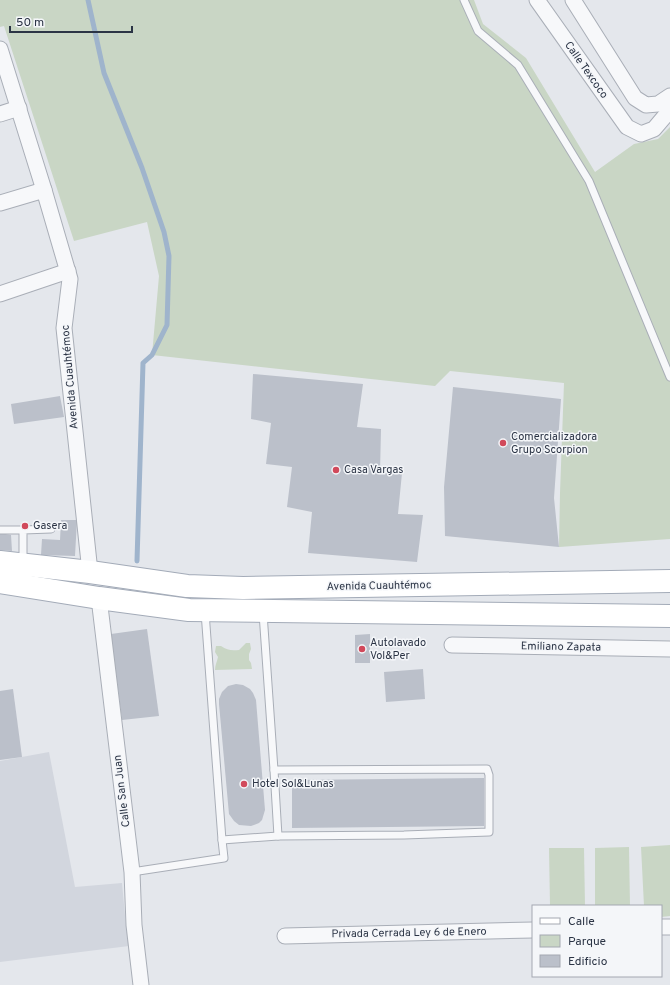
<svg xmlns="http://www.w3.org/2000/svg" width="670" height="985" font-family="Overpass,sans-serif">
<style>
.built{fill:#d2d6de}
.green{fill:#c9d6c5}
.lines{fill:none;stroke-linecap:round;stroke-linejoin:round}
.stream{stroke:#9fb4cc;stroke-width:5}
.building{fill:#bbc0ca}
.service-casing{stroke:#a9aeb7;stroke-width:9}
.minor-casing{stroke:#a9aeb7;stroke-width:17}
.primary-casing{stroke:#a3abb8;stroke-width:24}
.service{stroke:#f7f8fa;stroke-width:7}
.minor{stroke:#f7f8fa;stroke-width:15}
.primary{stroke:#fff;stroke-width:22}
.poi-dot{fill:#d1495b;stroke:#f4f6f9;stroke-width:1.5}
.labels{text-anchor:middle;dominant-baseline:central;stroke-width:3;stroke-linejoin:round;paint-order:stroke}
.street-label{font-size:11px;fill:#2b3445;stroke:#f4f6f9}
.poi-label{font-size:11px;fill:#2b3445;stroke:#f4f6f9;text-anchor:start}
</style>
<rect width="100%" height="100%" fill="#e4e7ec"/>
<path class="built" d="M49 752 75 887 122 883 126 926 129 946 0 962V761Z"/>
<g class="green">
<path d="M0 0H474L483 24 526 58 595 172 634 144 658 139 670 127V539L559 547 560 493 564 383 450 371 435 386 152 355 159 276 147 222 74 241 4 26 0 27Z"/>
<path d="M246 643H250L251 649 249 654V660L251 663 252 669 215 670C215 665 217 662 218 657L215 652 216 646H221C227 650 231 651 239 650Z"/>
<path d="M670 845V916L661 917V906H644L641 847Z"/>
<path d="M629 847 630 906H595V848Z"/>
<path d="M549 848H584L585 906H550Z"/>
</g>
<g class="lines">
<path class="stream" d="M88 0 104 73 142 168 164 232 169 256 167 325 152 355 143 363 137 561"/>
</g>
<g class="building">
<path d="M253 374 363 384 357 427 381 429 380 473H402L398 514 423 515 417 562 308 553 312 512 287 507 292 467 266 464 271 423 251 419Z"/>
<path d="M453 387 561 399 554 498 559 547 445 536 444 487Z"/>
<path d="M60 396 64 417 14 424 11 404Z"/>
<path d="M61 520H77L75 556 41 555 42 539 60 540Z"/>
<path d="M0 533 11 535 12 551 0 550Z"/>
<path d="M147 629 159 716 122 720 111 634Z"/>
<path d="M370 634V663H355V635Z"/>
<path d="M423 669 425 699 386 702 384 672Z"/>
<path d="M236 684 243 685 250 689 253 693 256 700 265 810 262 820 259 823 251 826 239 825 234 821 229 814 219 704V699L222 692 228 686Z"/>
<path d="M13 689 22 757 0 760V691Z"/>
<path d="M484 778V826L292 828V780Z"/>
</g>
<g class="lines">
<defs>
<g id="service">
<path d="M464 0 478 31 518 65 589 181 670 377"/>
<path d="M0 530H23"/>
<path d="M23 562V530L51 529"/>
<path d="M205 612 222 840 278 836 404 835 489 832V775L487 769 274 770"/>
<path d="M263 613 274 770 278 836"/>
<path d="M132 872 224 858 222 840"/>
</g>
<g id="minor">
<path d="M537 0 627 127 641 134 654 129 670 110"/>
<path d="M573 0 635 98 646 105 658 104 670 96"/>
<path d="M0 49 44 190 70 279 64 328 90 572"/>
<path d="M0 114 19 108"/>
<path d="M0 203 44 190"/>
<path d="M0 294 68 271"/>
<path d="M99 598 132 872 134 925 141 985"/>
<path d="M452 645 670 649"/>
<path d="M661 927H670"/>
<path d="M285 936 533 930"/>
</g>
<g id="primary">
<path d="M0 562 90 572 187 586 243 588 670 581"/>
<path d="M0 582 99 598 189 610 670 616"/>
</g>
</defs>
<use href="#service" class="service-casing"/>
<use href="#minor" class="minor-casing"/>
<use href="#primary" class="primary-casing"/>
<use href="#service" class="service"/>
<use href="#minor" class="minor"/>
<use href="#primary" class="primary"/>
</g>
<g class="poi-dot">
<circle cx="503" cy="443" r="4"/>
<circle cx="336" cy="470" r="4"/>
<circle cx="25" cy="526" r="4"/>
<circle cx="362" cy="649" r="4"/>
<circle cx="244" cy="784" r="4"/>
</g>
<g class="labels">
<g class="street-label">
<text transform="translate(586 70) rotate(55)">Calle Texcoco</text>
<text transform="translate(70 377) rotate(-95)">Avenida Cuauhtémoc</text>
<text transform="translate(379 586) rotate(-1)">Avenida Cuauhtémoc</text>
<text transform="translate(561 647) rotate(1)">Emiliano Zapata</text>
<text transform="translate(122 791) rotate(-97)">Calle San Juan</text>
<text transform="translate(409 933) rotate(-1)">Privada Cerrada Ley 6 de Enero</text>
</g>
<g class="poi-label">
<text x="511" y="437">Comercializadora<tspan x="511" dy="13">Grupo Scorpion</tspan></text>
<text x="344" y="470">Casa Vargas</text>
<text x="33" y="526">Gasera</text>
<text x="370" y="643">Autolavado<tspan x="370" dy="13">Vol&amp;Per</tspan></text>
<text x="252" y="784">Hotel Sol&amp;Lunas</text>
</g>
</g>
<rect x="532" y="905" width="130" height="72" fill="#f4f6f9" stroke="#a4a8b1"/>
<rect x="540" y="918" width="20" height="6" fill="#ffffff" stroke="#a4a8b1"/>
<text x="568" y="925" font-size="12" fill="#2b3445">Calle</text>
<rect x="540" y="935" width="20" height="12" fill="#c9d6c5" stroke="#a4a8b1"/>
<text x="568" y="945" font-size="12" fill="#2b3445">Parque</text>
<rect x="540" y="955" width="20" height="12" fill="#bbc0ca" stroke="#a4a8b1"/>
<text x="568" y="965" font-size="12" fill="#2b3445">Edificio</text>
<path d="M10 26v6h122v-6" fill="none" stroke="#2b3445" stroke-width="2"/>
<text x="16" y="26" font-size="12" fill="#2b3445" stroke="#f4f6f9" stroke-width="3" paint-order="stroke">50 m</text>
</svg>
